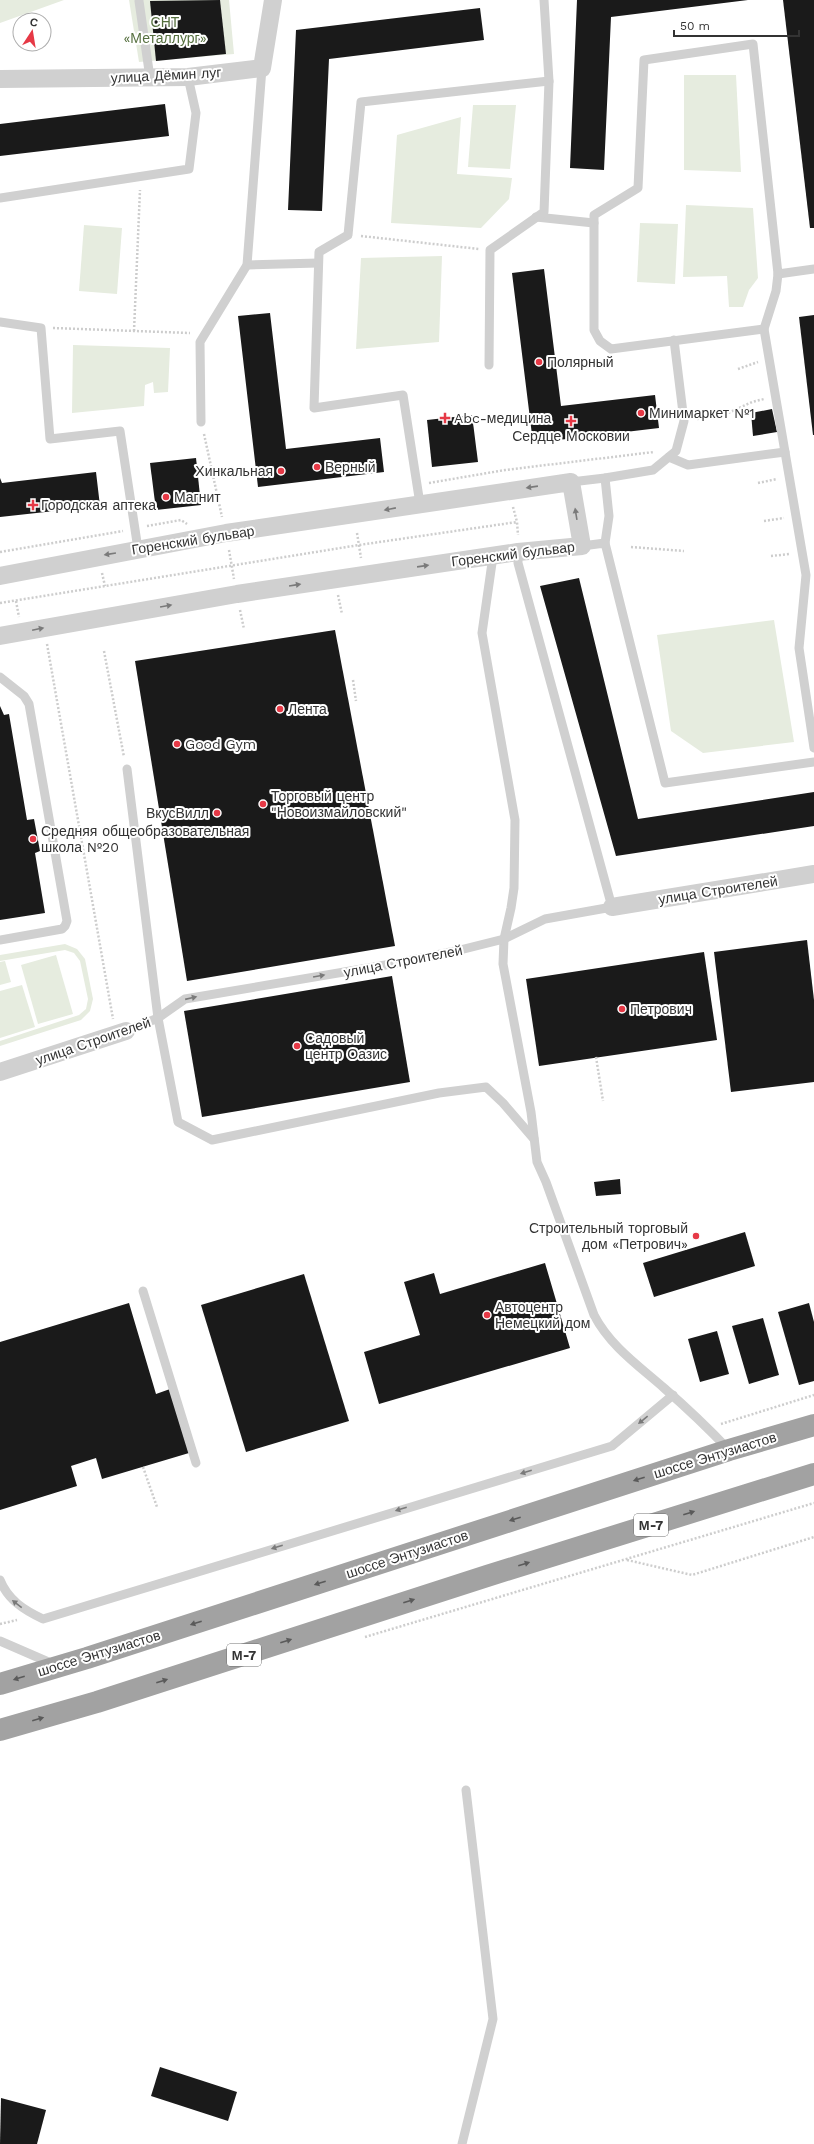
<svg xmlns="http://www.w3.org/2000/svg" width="814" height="2144" font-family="'Work Sans',sans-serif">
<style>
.green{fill:#e6ecdf}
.building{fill:#1a1a1a}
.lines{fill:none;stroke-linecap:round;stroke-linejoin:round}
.path{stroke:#cdcdcd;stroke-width:2.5;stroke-dasharray:2 2;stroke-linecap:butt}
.service{stroke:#d0d0d0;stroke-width:9}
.minor{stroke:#d0d0d0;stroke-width:18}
.trunk{stroke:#a2a2a2;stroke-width:22}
.oneway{fill:#7a7a7a}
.oneway2{fill:#5a5a5a}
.poi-dot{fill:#e63946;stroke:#fff;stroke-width:1.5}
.labels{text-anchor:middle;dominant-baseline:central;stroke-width:4;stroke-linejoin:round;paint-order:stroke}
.shield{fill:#fff;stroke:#707070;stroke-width:1}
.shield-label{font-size:13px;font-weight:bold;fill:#333}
.park-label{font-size:14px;fill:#56703f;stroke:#fff}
.street-label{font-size:14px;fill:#333;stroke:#fff}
.poi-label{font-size:14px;fill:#333;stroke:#fff;text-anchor:start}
</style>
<rect width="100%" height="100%" fill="#fff"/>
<g class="green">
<path d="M0 0H64L0 23Z"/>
<path d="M129 0H229L234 54 139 62Z"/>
<path d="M684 75H736L741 172 684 170Z"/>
<path d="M473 105H516L510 169 468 167Z"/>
<path d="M461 117 457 174 512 178 509 199 481 228 391 223 397 135Z"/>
<path d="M686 205 753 208 758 278 749 290 743 307H729L727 276 683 277Z"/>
<path d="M640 223 678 224 675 284 637 282Z"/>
<path d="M84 225 122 228 117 294 79 291Z"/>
<path d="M442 256 439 342 356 349 361 258Z"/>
<path d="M73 345 170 348 168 392 154 393 153 382 145 385 144 406 72 413Z"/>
<path d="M774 620 794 742 703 753 671 731 657 635Z"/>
<path d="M65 944 77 949 85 959 93 999 90 1011 81 1020 0 1046V1041L79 1015 86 1009 88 999 80 961 74 953 65 950 0 961V955Z"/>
<path d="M56 955 73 1014 38 1024 21 965Z"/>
<path d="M5 961 11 982 0 985V962Z"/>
<path d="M22 985 35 1027 0 1038V991Z"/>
</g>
<g class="building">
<path d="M220 0 226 54 156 61 150 1Z"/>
<path d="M577 0H748L611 17 604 170 570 168Z"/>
<path d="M783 0H814V228H810Z"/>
<path d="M480 8 484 40 329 59 322 211 288 210 296 30Z"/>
<path d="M165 104 169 136 0 156V124Z"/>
<path d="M544 269 561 406 655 395 659 428 533 443 512 273Z"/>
<path d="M270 313 286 449 380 438 384 472 258 487 238 316Z"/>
<path d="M814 315V435H813L799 317Z"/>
<path d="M772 409 777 432 753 436 751 413Z"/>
<path d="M472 415 478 462 432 467 427 420Z"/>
<path d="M196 458 201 505 156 510 150 463Z"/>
<path d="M96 472 100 506 0 517V478L2 483Z"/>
<path d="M579 578 638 819 814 792V826L616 856 540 586Z"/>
<path d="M335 630 395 946 187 981 135 661Z"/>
<path d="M0 706 4 715 9 714 27 820 34 819 40 851 35 853 45 913 0 920Z"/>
<path d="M807 940 814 1000V1082L731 1092 714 952Z"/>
<path d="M704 952 717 1040 539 1066 526 979Z"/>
<path d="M392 976 410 1082 202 1117 184 1011Z"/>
<path d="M620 1179 621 1194 596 1196 594 1182Z"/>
<path d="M745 1232 755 1266 654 1297 643 1263Z"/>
<path d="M545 1263 570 1348 379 1404 364 1352 420 1335 404 1282 434 1273 440 1294Z"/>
<path d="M304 1274 349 1421 246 1452 201 1305Z"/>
<path d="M129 1303 156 1394 170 1389 189 1453 102 1479 96 1458 71 1466 77 1486 0 1510V1342Z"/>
<path d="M809 1303 814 1322V1381L799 1385 778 1312Z"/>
<path d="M763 1318 779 1375 749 1384 732 1326Z"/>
<path d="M717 1331 729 1374 700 1382 688 1339Z"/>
<path d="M160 2067 237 2092 228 2121 151 2096Z"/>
<path d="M1 2098 46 2110 37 2144H0Z"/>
</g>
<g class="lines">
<g class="path">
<path d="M361 236 479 249"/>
<path d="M53 328 190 333"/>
<path d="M134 331 140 190"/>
<path d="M738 369 758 362"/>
<path d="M697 419 726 414 752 402 764 399"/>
<path d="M204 434 222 517"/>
<path d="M429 483 505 470 654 452"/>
<path d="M758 483 777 479"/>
<path d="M513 507 517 522"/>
<path d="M764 521 784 518"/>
<path d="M147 526 181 520 187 524"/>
<path d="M357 533 361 558"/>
<path d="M631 547 684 551"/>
<path d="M229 550 234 579"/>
<path d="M0 552 123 531"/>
<path d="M771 556 790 554"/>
<path d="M102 573 105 586"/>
<path d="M338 595 342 614"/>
<path d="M16 601 19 617"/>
<path d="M0 603 359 545 517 522 518 535"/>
<path d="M240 610 244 629"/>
<path d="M47 644 113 1019"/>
<path d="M104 651 124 757"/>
<path d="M353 680 356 701"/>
<path d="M596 1057 603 1101"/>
<path d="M721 1424 814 1395"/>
<path d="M143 1467 157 1507"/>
<path d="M627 1560 692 1575 814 1537"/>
<path d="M0 1624 17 1620"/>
<path d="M365 1637 814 1503"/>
</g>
<g class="service">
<path d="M139 1 150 78"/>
<path d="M0 198 189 169 196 113 188 77"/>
<path d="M536 217 594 223"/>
<path d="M247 265 318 263"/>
<path d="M814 269 778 274 753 44 644 60 638 188 594 215V330L600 341 611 349 764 329 806 575 799 648 814 748"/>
<path d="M0 322 41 328 50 439 120 431 138 549"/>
<path d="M764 329 776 291 778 274"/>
<path d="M489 365 490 250 544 212 549 81"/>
<path d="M201 422 200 342 247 265 262 68"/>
<path d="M669 457 688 465 785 452"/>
<path d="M571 482 605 478 653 470 676 451 684 421 674 340"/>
<path d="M420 504 403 395 314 408 319 252 348 235 361 102 549 81 544 0"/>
<path d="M605 543 609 516 605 478"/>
<path d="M582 546 605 543 665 783 814 762"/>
<path d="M493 556 482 633 515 820 514 888 511 908 504 939 503 964 531 1112 537 1162 546 1182 594 1315C610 1346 639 1366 664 1388 687 1408 708 1428 729 1450"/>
<path d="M0 677 24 696 29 704 67 921 65 926 62 929 0 940"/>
<path d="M127 769 158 1018 178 1122 212 1140 439 1093 486 1087 503 1103 534 1139"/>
<path d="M126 1031 158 1018 185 999 403 962 460 950 504 939 545 919 612 907 518 563V552"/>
<path d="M143 1291 196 1463"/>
<path d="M0 1580C8 1600 24 1610 43 1619L612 1446 673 1395"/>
<path d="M0 1641 53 1664"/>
<path d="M462 2144 493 2019 466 1790"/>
</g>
<g class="minor">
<path d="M0 79 188 77 262 68 273 0"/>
<path d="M0 576 226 533 571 482 582 546 518 552 237 594 0 636"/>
<path d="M612 907 814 874"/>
<path d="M0 1072 126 1031"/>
</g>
<g class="trunk">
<path d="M0 1684 87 1658 729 1450 814 1425"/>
<path d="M0 1730 97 1702 487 1576 814 1474"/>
</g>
</g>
<defs><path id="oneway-solid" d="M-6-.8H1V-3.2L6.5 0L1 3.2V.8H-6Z"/></defs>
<g class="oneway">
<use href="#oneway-solid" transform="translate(532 487) rotate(172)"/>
<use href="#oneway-solid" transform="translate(390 509) rotate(169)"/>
<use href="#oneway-solid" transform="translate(576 514) rotate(-99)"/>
<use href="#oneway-solid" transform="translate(110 554) rotate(171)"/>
<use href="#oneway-solid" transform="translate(423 566) rotate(-8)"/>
<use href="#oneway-solid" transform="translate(295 585) rotate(-9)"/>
<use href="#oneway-solid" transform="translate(166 606) rotate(-10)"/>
<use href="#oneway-solid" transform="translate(38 629) rotate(-12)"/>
<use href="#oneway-solid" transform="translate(319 976) rotate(-10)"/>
<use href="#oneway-solid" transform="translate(191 998) rotate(-13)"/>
<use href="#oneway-solid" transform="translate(643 1420) rotate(141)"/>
<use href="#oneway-solid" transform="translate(526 1472) rotate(163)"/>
<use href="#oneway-solid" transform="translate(401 1509) rotate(163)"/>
<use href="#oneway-solid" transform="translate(277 1547) rotate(163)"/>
<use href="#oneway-solid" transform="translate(17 1604) rotate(-142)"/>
</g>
<g class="oneway2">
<use href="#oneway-solid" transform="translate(639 1479) rotate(162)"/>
<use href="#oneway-solid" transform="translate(689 1513) rotate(-17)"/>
<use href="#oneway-solid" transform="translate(515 1519) rotate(162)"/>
<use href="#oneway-solid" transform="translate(524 1564) rotate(-17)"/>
<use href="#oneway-solid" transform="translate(320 1583) rotate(162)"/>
<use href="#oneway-solid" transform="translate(409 1601) rotate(-18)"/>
<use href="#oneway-solid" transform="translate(196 1623) rotate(162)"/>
<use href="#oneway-solid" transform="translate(286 1641) rotate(-18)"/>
<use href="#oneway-solid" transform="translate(19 1678) rotate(163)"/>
<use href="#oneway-solid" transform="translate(162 1681) rotate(-18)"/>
<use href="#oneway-solid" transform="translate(38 1719) rotate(-16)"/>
</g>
<g class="poi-dot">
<circle cx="539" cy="362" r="4"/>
<circle cx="641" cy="413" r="4"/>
<path d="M443 412h4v4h4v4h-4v4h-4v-4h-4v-4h4z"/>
<path d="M569 415h4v4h4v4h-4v4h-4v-4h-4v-4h4z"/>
<circle cx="317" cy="467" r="4"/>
<circle cx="281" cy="471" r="4"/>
<circle cx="166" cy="497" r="4"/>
<path d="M31 499h4v4h4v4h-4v4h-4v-4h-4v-4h4z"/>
<circle cx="280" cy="709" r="4"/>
<circle cx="177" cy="744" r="4"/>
<circle cx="263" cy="804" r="4"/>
<circle cx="217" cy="813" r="4"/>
<circle cx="33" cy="839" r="4"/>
<circle cx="622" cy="1009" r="4"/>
<circle cx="297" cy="1046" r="4"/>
<circle cx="696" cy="1236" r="4"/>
<circle cx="487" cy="1315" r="4"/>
</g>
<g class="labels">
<g class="shield">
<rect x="634" y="1514" width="34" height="22" rx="3"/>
<rect x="227" y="1644" width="34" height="22" rx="3"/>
</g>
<g class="shield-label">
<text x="651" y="1525">М-7</text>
<text x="244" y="1655">М-7</text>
</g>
<g class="park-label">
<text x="165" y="22">СНТ<tspan x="165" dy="16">«Металлург»</tspan></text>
</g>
<g class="street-label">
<text transform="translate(166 75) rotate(-3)">улица Дёмин луг</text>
<text transform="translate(193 540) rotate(-9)">Горенский бульвар</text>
<text transform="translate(513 554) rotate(-7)">Горенский бульвар</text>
<text transform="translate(718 890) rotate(-9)">улица Строителей</text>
<text transform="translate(403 961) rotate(-11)">улица Строителей</text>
<text transform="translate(93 1041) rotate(-19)">улица Строителей</text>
<text transform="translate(715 1455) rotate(-17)">шоссе Энтузиастов</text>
<text transform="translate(407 1554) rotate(-18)">шоссе Энтузиастов</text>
<text transform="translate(99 1653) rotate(-17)">шоссе Энтузиастов</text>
</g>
<g class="poi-label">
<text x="547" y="362">Полярный</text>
<text x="649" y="413">Минимаркет №1</text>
<text x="454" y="418">Abc-медицина</text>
<text x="571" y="436" text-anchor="middle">Сердце Московии</text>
<text x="325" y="467">Верный</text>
<text x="273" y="471" text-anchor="end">Хинкальная</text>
<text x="174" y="497">Магнит</text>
<text x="41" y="505">Городская аптека</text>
<text x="288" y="709">Лента</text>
<text x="185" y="744">Good Gym</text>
<text x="271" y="796">Торговый центр<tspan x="271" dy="16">"Новоизмайловский"</tspan></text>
<text x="209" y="813" text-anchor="end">ВкусВилл</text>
<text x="41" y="831">Средняя общеобразовательная<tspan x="41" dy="16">школа №20</tspan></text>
<text x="630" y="1009">Петрович</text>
<text x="305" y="1038">Садовый<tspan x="305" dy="16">центр Оазис</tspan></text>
<text x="688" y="1228" text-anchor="end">Строительный торговый<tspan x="688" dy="16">дом «Петрович»</tspan></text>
<text x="495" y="1307">Автоцентр<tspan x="495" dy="16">Немецкий дом</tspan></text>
</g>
</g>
<g transform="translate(32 32) rotate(12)"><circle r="19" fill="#ffffff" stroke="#adadad"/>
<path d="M0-3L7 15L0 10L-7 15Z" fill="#e63946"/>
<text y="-6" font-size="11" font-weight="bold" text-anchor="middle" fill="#333333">С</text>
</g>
<path d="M674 30v6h125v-6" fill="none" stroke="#333333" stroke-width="2"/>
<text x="680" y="30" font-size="12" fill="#333333" stroke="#ffffff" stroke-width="3" paint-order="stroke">50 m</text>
</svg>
